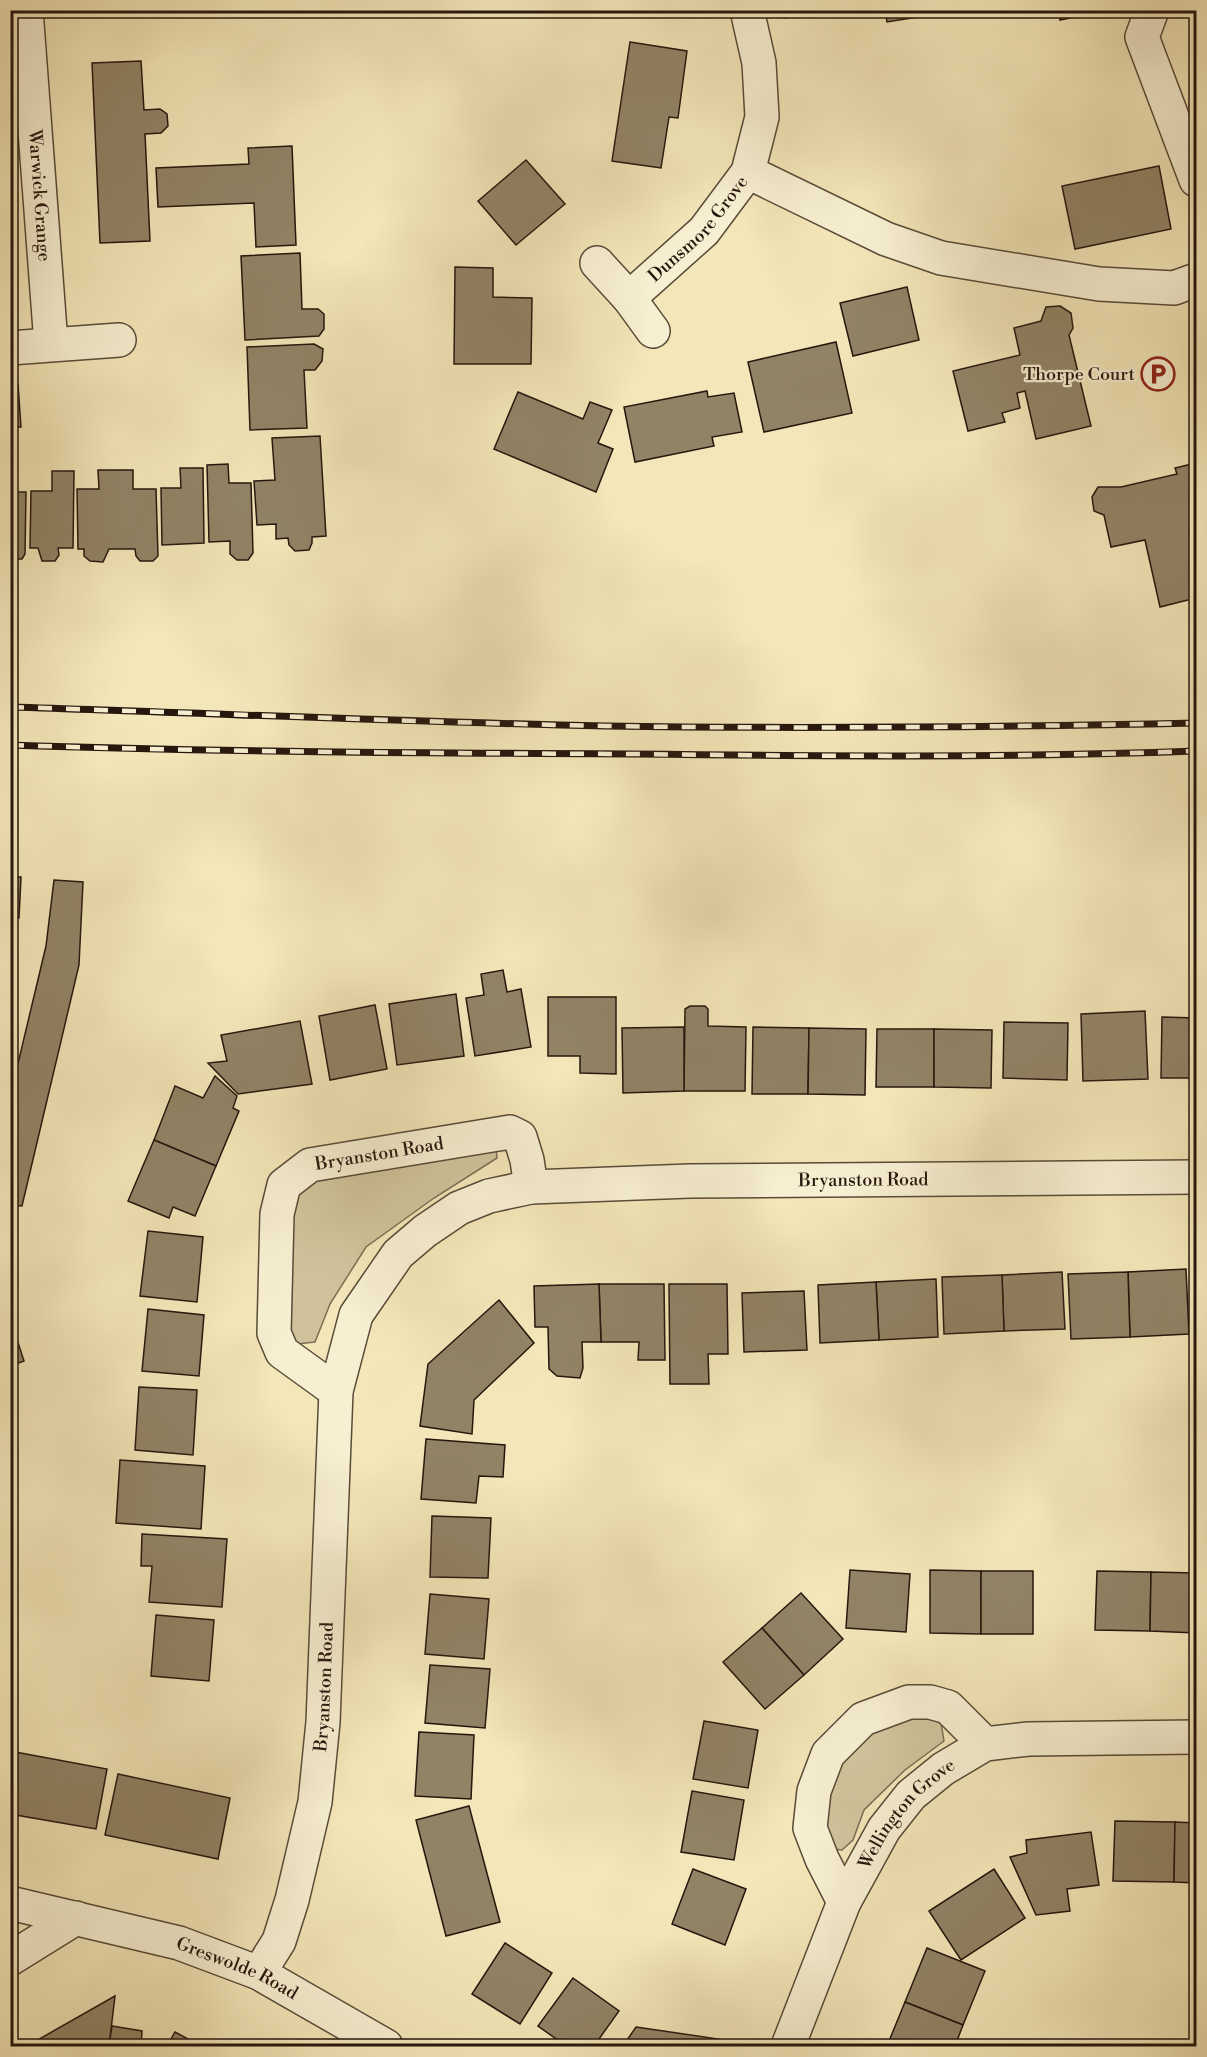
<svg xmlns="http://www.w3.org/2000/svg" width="1207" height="2057" font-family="'Libre Bodoni',serif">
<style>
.green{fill:#d0c39b;stroke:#7b6d54;stroke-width:1.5}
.building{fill:#918366;stroke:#26170e;stroke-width:1.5}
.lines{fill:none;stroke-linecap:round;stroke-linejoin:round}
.minor-casing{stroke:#594b38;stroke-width:36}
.minor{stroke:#f7efd1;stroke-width:33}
.rail-casing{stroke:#26170e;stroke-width:7}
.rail{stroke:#f7efd1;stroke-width:4.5;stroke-dasharray:14;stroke-linecap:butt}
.labels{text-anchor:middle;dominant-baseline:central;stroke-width:4.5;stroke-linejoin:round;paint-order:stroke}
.street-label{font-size:18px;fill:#26170e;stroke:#f7efd1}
.poi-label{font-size:18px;fill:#26170e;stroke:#f7efd1;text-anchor:end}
</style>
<rect width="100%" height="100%" fill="#f3e6b8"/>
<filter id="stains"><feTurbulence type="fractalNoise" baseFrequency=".00333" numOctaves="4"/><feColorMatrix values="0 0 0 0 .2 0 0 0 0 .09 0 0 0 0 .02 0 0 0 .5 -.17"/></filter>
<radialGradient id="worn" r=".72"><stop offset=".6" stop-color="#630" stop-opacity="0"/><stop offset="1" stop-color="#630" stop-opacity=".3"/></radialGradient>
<g class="green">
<path d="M496 1148 497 1158 434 1198 366 1247 330 1304 315 1342 297 1344 281 1319 289 1204 301 1184Z"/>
<path d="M917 1715 941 1723 944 1741 905 1770 864 1810 853 1840 842 1850 832 1849 824 1816 829 1779 860 1737Z"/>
</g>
<g class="building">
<path d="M782 10H823L784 18Z"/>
<path d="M885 10H924L925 16 887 22Z"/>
<path d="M1058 10H1108L1060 20Z"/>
<path d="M630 42 687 51 678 118 669 117 661 168 612 161Z"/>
<path d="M141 61 144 110 160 109 167 114 168 126 161 133 145 134 150 241 100 243 92 63Z"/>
<path d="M292 146 296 245 256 247 254 203 158 207 156 168 249 164 248 148Z"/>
<path d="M526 160 565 204 516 245 478 201Z"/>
<path d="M1159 166 1171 229 1075 249 1062 186Z"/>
<path d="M300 253 302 309H318L324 314V329L319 336 245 340 241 256Z"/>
<path d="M455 267 493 268V297L532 298 531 364H454Z"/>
<path d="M907 287 919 340 853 356 840 303Z"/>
<path d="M1060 306 1071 313 1073 328 1069 335 1091 426 1036 439 1025 391 1017 393 1020 408 1002 413 1005 422 968 431 953 371 1020 355 1014 328 1041 321 1046 307Z"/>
<path d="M836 342 852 413 764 432 748 362Z"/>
<path d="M314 344 323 349 322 361 315 370H304L307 428 250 430 247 347Z"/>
<path d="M18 384 21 427H10V385Z"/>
<path d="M707 391 708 397 734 393 742 432 712 437 714 446 635 462 624 407Z"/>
<path d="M518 392 583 419 590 402 612 410 598 443 613 449 596 492 494 449Z"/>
<path d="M320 436 326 536 312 537V543L309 550 295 551 289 545 288 538 276 539V524L257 525 254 481 275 480 272 438Z"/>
<path d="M1196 463V598L1160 607 1145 540 1111 547 1104 515 1094 511 1092 497 1098 487H1121L1177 474 1175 468Z"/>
<path d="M228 464 229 483H251L253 553 248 560H237L230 554V541L209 542 207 465Z"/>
<path d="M180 468H203L204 543 162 545 161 488H181Z"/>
<path d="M98 470H133V489H156L158 556 153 561H140L136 556 135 549H109L103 562 90 561 84 556V549H78L77 489H99Z"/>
<path d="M52 471H74L73 548H58L59 555 55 561H42L38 548H30L31 491H52Z"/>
<path d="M10 492H26L25 554 22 559H10Z"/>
<path d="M10 877H21L19 918H10Z"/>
<path d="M54 880 83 882 79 965 22 1206 10 1205V1097L46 946Z"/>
<path d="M503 970 507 992 521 989 531 1047 475 1056 466 998 484 995 481 974Z"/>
<path d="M456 994 464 1056 397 1065 389 1004Z"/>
<path d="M548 997H616V1074L580 1073V1056H548Z"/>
<path d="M375 1005 387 1069 330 1080 319 1016Z"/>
<path d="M690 1006H705L708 1009V1026L746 1027 745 1091H684L685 1009Z"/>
<path d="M1145 1011 1148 1079 1083 1081 1081 1014Z"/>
<path d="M1162 1017 1196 1018V1078H1161Z"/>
<path d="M300 1021 312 1084 238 1094 208 1063 227 1061 221 1035Z"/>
<path d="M1004 1022 1068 1023 1067 1080 1003 1078Z"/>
<path d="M684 1027V1091L623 1093 622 1028Z"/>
<path d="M753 1027 809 1028 808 1094H752Z"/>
<path d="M809 1028 866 1029 865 1095 808 1094Z"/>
<path d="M877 1029H934V1087H876Z"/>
<path d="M934 1029 992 1030 991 1088 934 1087Z"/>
<path d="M215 1076 237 1096 233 1108 239 1111 216 1166 154 1140 175 1086 203 1098Z"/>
<path d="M154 1140 216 1166 195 1216 173 1207 169 1218 128 1201Z"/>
<path d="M148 1231 203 1237 197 1302 140 1296Z"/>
<path d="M1186 1269 1189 1334 1130 1337 1128 1272Z"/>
<path d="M1062 1272 1065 1329 1004 1331 1002 1275Z"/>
<path d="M1128 1272 1130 1337 1071 1339 1068 1274Z"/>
<path d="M1002 1275 1004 1331 944 1334 942 1277Z"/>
<path d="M936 1279 938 1337 879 1340 876 1282Z"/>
<path d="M876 1282 879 1340 820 1343 818 1285Z"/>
<path d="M599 1284H664L665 1360H638L639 1342H601Z"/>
<path d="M599 1284 601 1342H582L583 1368 580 1378 557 1376 549 1369 548 1327H535L534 1286Z"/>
<path d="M669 1284H727L728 1354H708L709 1384H670Z"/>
<path d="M804 1291 807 1350 744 1352 742 1293Z"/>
<path d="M499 1300 534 1343 474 1400 472 1434 420 1426 428 1364Z"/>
<path d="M148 1309 204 1315 199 1376 142 1371Z"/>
<path d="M10 1327H13L24 1361 10 1366Z"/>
<path d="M139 1387 197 1390 193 1455 135 1450Z"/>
<path d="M426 1439 505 1445 503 1477 479 1476 476 1503 421 1499Z"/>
<path d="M120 1460 205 1466 201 1529 116 1523Z"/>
<path d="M432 1516 491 1518 488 1578 430 1577Z"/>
<path d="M142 1534 227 1539 222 1607 149 1602 152 1566H141Z"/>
<path d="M850 1570 910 1574 906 1632 846 1628Z"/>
<path d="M930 1570 981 1571V1634L930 1633Z"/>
<rect x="981" y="1571" width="52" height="63"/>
<path d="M1097 1571 1151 1572 1150 1631 1095 1630Z"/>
<path d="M1151 1572 1196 1573V1633L1150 1631Z"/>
<path d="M801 1593 843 1639 804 1675 762 1628Z"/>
<path d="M430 1594 489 1599 484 1659 425 1654Z"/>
<path d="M156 1615 214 1620 209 1681 151 1676Z"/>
<path d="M762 1628 804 1675 765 1709 723 1662Z"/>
<path d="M430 1665 490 1669 485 1728 425 1723Z"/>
<path d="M704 1721 758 1730 748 1788 693 1779Z"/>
<path d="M419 1732 474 1735 471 1799 415 1796Z"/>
<path d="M10 1751 107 1769 96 1829 10 1814Z"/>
<path d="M118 1774 230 1798 218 1859 105 1835Z"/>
<path d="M692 1791 744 1800 734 1860 681 1852Z"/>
<path d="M469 1806 500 1922 446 1936 416 1820Z"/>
<path d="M1115 1821 1175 1822 1174 1882 1113 1881Z"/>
<path d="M1175 1822 1196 1823V1883L1174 1882Z"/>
<path d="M1091 1832 1099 1885 1067 1889 1070 1911 1036 1915 1010 1857 1027 1853 1026 1840Z"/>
<path d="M693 1869 746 1889 725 1945 672 1924Z"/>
<path d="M994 1869 1025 1918 961 1960 929 1911Z"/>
<path d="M505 1943 552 1973 520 2024 472 1994Z"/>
<path d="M927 1948 985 1971 963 2025 905 2002Z"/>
<path d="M573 1978 619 2011 594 2046H566L538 2026Z"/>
<path d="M115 1996 109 2046H27Z"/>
<path d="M905 2002 963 2025 955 2046H887Z"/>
<path d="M112 2026 142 2031 141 2046H109Z"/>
<path d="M636 2027 732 2041 730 2046H623Z"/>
<path d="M175 2032 201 2046H167Z"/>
</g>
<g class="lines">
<defs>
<g id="minor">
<path id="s1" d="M26 10 51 344"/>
<path d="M1152 10 1142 37 1196 180"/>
<path d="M748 172 886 239 941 258 1099 284 1174 288 1196 280"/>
<path d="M597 263 629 298 653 331"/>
<path id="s2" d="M629 298 704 231 748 172 762 117 759 63 747 10"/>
<path d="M10 348 119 340"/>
<path id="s3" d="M336 1391 282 1352 274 1333 277 1214 284 1185 310 1165 510 1132 520 1137 527 1160 531 1187"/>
<path d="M844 1902 822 1859 810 1828 814 1791 828 1754 863 1719 909 1702H930L948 1707 985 1744"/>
<path id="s4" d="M10 1903 179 1943 259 1973 386 2046"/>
<path d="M10 1959 76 1918"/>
<path id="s5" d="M259 1973 279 1941 292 1900 315 1802 323 1722 336 1391 356 1315 398 1254 425 1231 459 1208 489 1196 531 1187 690 1181 1196 1177"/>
<path id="s6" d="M788 2046 844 1902 884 1829 911 1795 943 1769 985 1744 1028 1739 1196 1737"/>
</g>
</defs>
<use href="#minor" class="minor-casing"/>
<use href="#minor" class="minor"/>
<defs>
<g id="rail">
<path d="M10 707C209 713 408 722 606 726 803 729 1000 727 1196 723"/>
<path d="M10 745C217 752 424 753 630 754 819 756 1008 758 1196 751"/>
</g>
</defs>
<use href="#rail" class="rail-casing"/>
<use href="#rail" class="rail"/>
</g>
<defs>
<symbol id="parking-ring" viewBox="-11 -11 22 22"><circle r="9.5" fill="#f7efd1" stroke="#8f2418" stroke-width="1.5"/><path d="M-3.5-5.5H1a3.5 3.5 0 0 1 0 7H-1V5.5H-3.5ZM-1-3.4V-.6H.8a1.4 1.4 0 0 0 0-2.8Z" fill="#8f2418"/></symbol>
</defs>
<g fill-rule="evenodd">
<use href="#parking-ring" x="1139" y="355" width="38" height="38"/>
</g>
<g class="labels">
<g class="street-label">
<text stroke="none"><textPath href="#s1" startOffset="186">Warwick Grange</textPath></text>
<text stroke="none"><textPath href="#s2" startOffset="98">Dunsmore Grove</textPath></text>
<text stroke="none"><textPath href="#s3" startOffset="339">Bryanston Road</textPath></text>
<text stroke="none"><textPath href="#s5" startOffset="1230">Bryanston Road</textPath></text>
<text stroke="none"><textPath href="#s5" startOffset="297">Bryanston Road</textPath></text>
<text stroke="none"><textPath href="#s6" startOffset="264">Wellington Grove</textPath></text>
<text stroke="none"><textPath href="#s4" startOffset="237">Greswolde Road</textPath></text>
</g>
<g class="poi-label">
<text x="1135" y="374">Thorpe Court</text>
</g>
</g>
<rect width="1207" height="2057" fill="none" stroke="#f3e6b8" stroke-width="36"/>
<rect x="12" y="12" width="1183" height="2033" fill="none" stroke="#26170e" stroke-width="3"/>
<rect x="18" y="18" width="1171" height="2021" fill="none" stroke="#26170e" stroke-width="1.5"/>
<rect width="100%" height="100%" filter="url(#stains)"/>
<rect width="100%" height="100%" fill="url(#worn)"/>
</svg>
